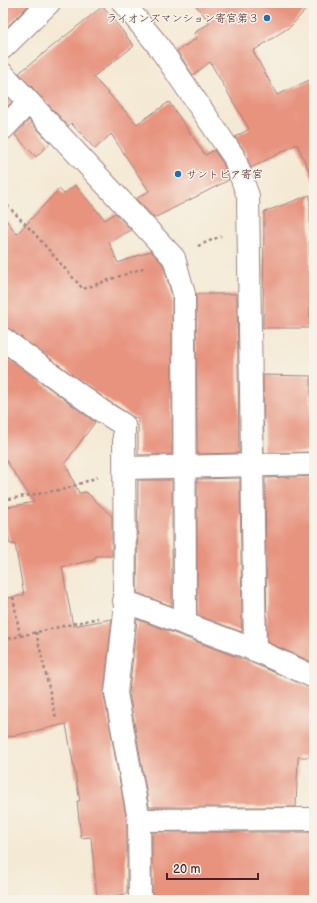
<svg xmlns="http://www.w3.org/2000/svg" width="317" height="903" font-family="'Balsamiq Sans','Klee One',sans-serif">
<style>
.building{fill:#e7937e}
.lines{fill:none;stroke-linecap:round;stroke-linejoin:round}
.minor-casing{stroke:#9f8480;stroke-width:24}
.path{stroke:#9f8480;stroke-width:2.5;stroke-dasharray:3 3;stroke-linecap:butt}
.minor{stroke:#fff;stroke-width:22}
.poi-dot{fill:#1f6fb2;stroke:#f7f3e8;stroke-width:1.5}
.labels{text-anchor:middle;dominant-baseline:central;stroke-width:3;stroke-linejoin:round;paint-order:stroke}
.poi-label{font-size:11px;fill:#4a1f2b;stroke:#f7f3e8;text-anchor:end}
</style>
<rect width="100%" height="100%" fill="#f7f3e8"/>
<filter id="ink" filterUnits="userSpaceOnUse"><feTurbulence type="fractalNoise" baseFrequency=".025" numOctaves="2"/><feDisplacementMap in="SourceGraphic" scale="8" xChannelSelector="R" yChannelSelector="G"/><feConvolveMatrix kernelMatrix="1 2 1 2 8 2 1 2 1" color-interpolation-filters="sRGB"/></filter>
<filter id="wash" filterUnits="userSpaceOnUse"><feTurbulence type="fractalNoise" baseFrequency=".012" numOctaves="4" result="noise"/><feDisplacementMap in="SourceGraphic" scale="16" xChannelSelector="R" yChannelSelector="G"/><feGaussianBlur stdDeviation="0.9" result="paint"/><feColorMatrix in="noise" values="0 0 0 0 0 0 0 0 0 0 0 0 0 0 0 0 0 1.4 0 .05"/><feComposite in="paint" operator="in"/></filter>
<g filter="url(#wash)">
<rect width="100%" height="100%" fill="#f4e9d4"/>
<g id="blocks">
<g class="building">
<path d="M3 3H31L3 31Z"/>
<path d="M194 3H312L291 26 253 51 277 95 314 78V182L297 144 251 168 244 150 235 137 249 129 210 62 193 75 177 51 197 38 194 33 210 23Z"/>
<path d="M103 6 134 46 93 77 137 124 169 102 205 155 214 150 223 163 229 180 154 218 136 199 149 191 111 134 95 149 71 123 68 126 19 73Z"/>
<path d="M3 92 12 102 3 111Z"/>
<path d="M29 120 50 143 36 157 15 135Z"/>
<path d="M75 185 105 220 115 213 131 230 109 242 118 263 151 251 163 264 172 296V454L138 455V418L133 417 107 400 10 329 3 327V216L17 234 59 189 64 194Z"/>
<path d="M310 195V328H263L264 212Z"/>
<path d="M196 294H237L239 453 197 454Z"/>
<path d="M3 354 95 422 65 463 79 493 86 492 112 516V556H96L94 560 62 567 73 626 112 619 104 695 127 821V894L97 898 91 837 81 838 77 801H80L66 724 3 738V599L24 595 15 544H10L3 508 34 502 3 456Z"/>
<path d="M263 375 311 376V415H314V452L264 453Z"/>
<path d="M314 476 312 575 314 663 267 642 265 478Z"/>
<path d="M240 478 242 632 197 615V479Z"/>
<path d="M138 480H172V606L137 593Z"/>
<path d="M137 619 250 662 314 689V757H298L296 807H149L129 693Z"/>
<rect x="152" y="832" width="162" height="68"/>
</g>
</g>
</g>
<g filter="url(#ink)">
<use href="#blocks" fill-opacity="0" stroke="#9f8480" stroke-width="1"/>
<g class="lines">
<defs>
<g id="minor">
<path d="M123 3 157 44 234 157 248 196 255 650"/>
<path d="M3 48 49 3"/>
<path d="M3 74 174 258 184 294 185 624"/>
<path d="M3 129 28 103"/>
<path d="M3 339 100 410 124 425 125 612 116 693 139 820 140 900"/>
<path d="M125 468 314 464"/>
<path d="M124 601 255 650 314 677"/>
<path d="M139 820 314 819"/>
</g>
</defs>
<use href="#minor" class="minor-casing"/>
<g class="path">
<path d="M3 201 33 232 83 289 146 267"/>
<path d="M198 246 221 236"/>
<path d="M3 500 65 489 98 477"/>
<path d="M13 597 20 636"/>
<path d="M36 632 56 718"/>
<path d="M3 640 98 618"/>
</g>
<use href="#minor" class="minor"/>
</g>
</g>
<g class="poi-dot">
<circle cx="267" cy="18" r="4"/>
<circle cx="178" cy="174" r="4"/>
</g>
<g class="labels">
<g class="poi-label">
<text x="259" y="18">ライオンズマンション寄宮第３</text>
<text x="186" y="174" text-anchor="start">サントピア寄宮</text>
</g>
</g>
<rect width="317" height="903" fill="none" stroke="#f7f3e8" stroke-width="16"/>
<path d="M167 873v6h91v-6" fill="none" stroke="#4a1f2b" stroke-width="2"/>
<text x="173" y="873" font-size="12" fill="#4a1f2b" stroke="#f7f3e8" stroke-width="3" paint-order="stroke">20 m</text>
</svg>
